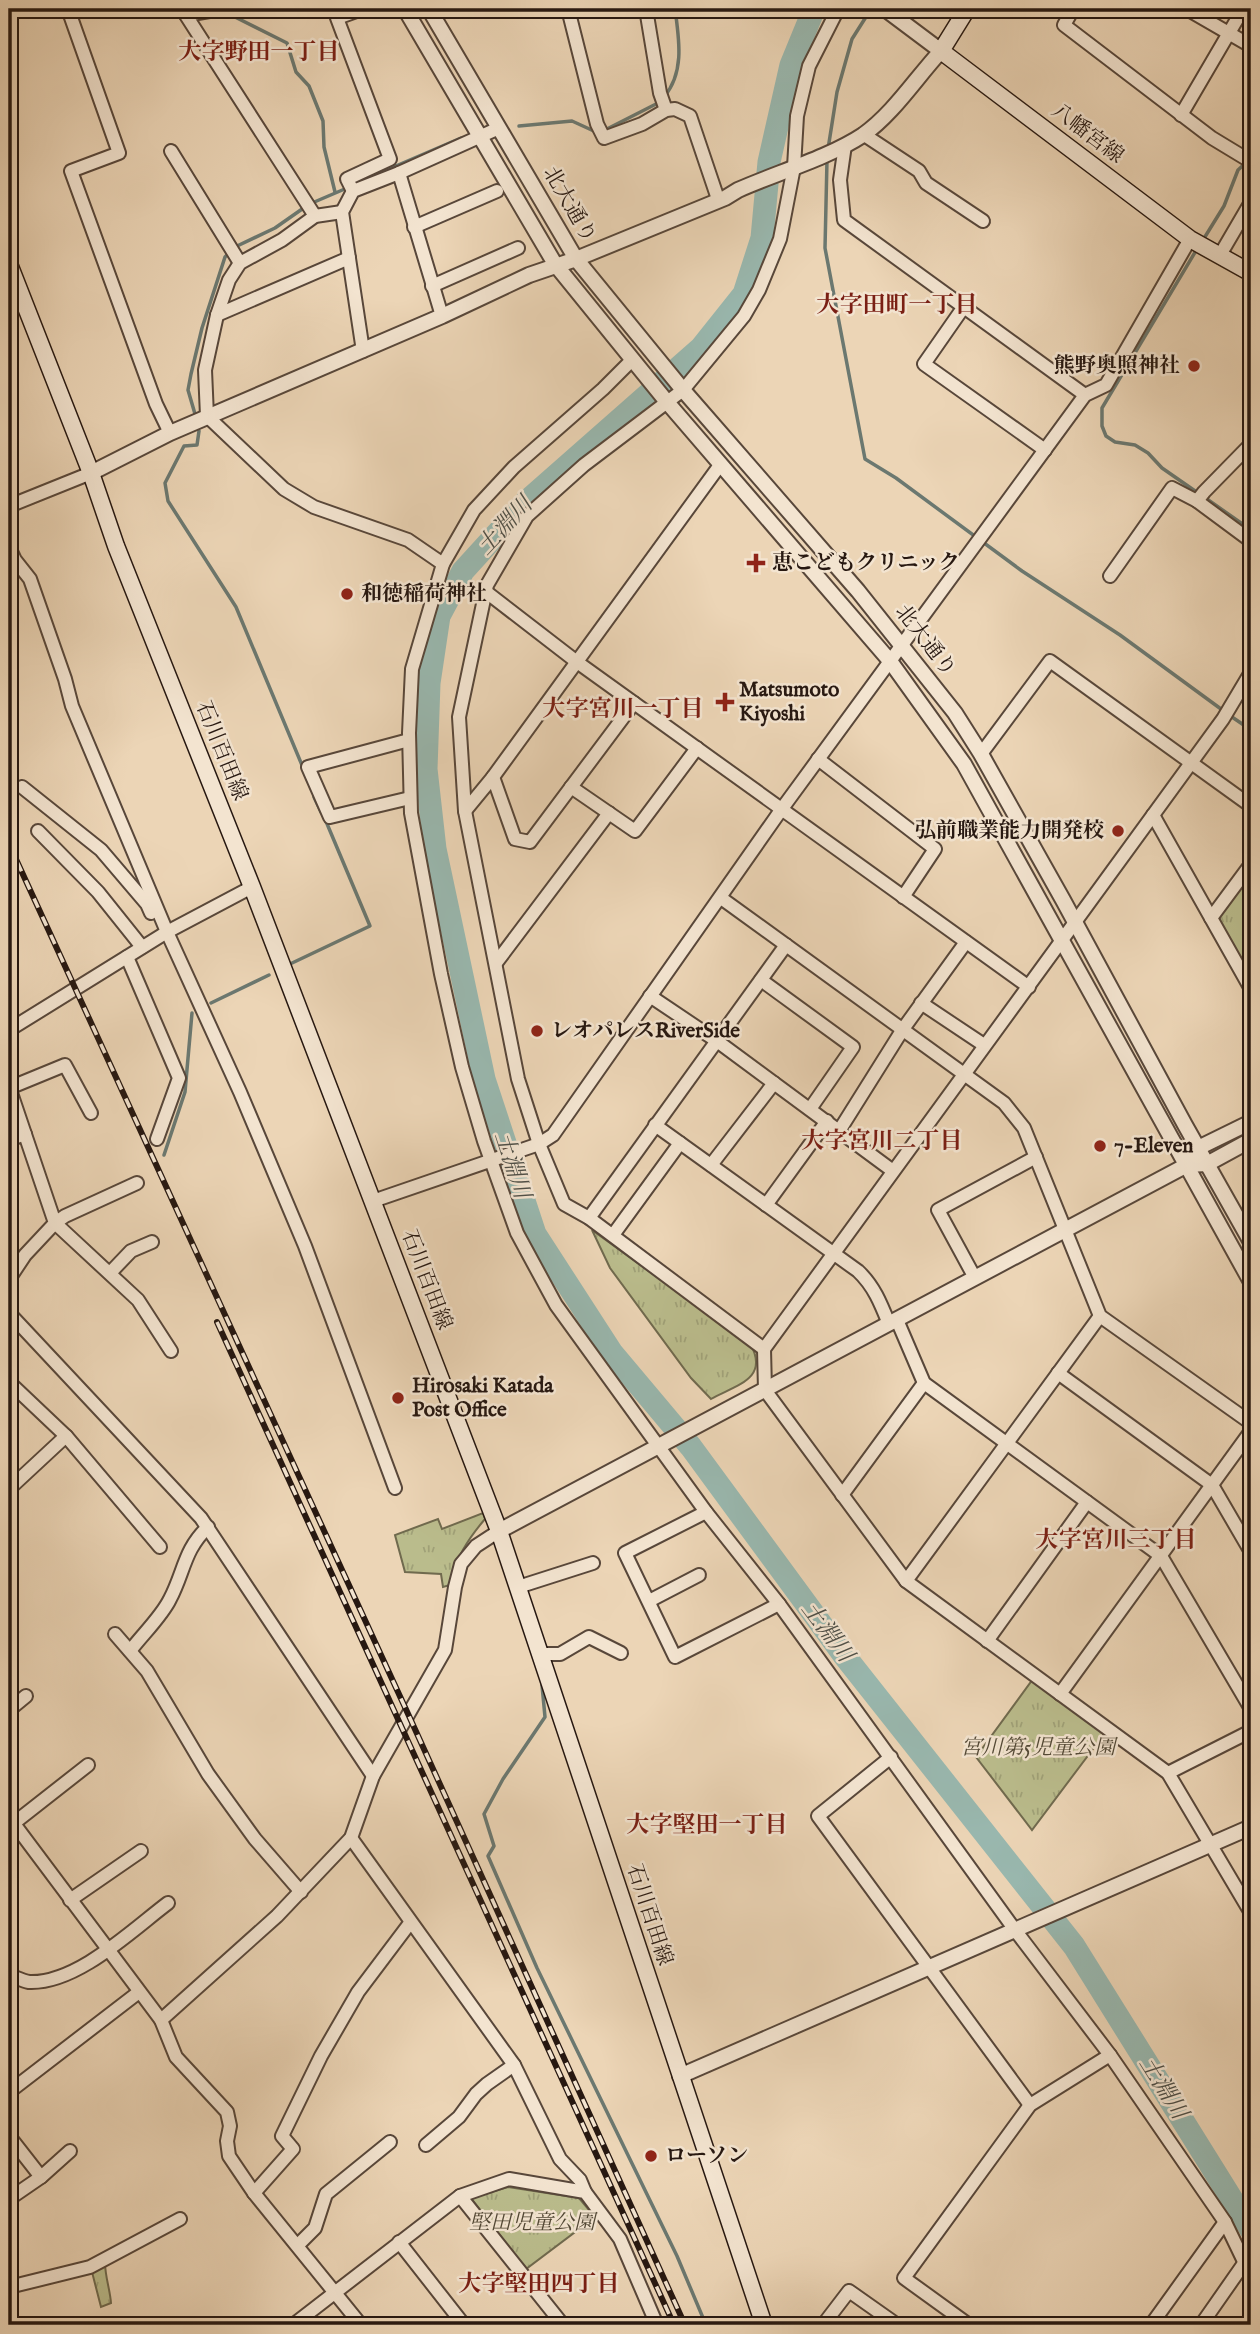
<svg xmlns="http://www.w3.org/2000/svg" width="1260" height="2334" font-family="'IM FELL English','Noto Serif JP',serif">
<style>
.grass{fill:url(#grass-tufts);stroke:#706a4e;stroke-width:2}
.lines{fill:none;stroke-linecap:round;stroke-linejoin:round}
.stream{stroke:#6b7870;stroke-width:3.5}
.river{stroke:#99b8af;stroke-width:23}
.minor-casing{stroke:#58473a;stroke-width:16}
.tertiary-casing{stroke:#58473a;stroke-width:18}
.secondary-casing{stroke:#271811;stroke-width:19}
.minor{stroke:#f3e4d0;stroke-width:12}
.tertiary{stroke:#f3e4d0;stroke-width:14}
.secondary{stroke:#f3e4d0;stroke-width:16}
.rail-casing{stroke:#271811;stroke-width:6}
.rail{stroke:#f3e4d0;stroke-width:3.5;stroke-dasharray:10;stroke-linecap:butt}
.poi-dot{fill:#8f2418;stroke:#f3e4d0;stroke-width:2.5}
.labels{text-anchor:middle;dominant-baseline:central;stroke-width:5;stroke-linejoin:round;paint-order:stroke}
.street-label{font-size:21px;fill:#271811;stroke:#f3e4d0}
.poi-label{font-size:21px;font-weight:bold;fill:#271811;stroke:#f3e4d0;text-anchor:start}
.park-label{font-size:21px;font-style:italic;fill:#534936;stroke:#f3e4d0}
.neighbourhood-label{font-size:23px;font-weight:bold;fill:#7a1f14;stroke:#f3e4d0}
.water-label{font-size:23px;font-style:italic;fill:#4f5048;stroke:#f3e4d0}
</style>
<defs>
<pattern id="grass-tufts" width="24" height="20" patternUnits="userSpaceOnUse" patternTransform="scale(1.75)"><rect width="24" height="20" fill="#babc8c"/><path d="M3 7l-1-3M5 7V3M7 7l1-3M15 17l-1-3M17 17v-4M19 17l1-3" fill="none" stroke="#a0a178"/></pattern>
</defs>
<rect width="100%" height="100%" fill="#ecd5b6"/>
<filter id="stains"><feTurbulence type="fractalNoise" baseFrequency=".00286" numOctaves="4"/><feColorMatrix values="0 0 0 0 .2 0 0 0 0 .09 0 0 0 0 .02 0 0 0 .5 -.17"/></filter>
<radialGradient id="worn" r=".72"><stop offset=".6" stop-color="#630" stop-opacity="0"/><stop offset="1" stop-color="#630" stop-opacity=".3"/></radialGradient>
<g class="grass">
<path d="M1251 871V978L1219 922 1220 915Z"/>
<path d="M592 1230 751 1345C769 1379 736 1385 711 1399L691 1378 610 1268Z"/>
<path d="M483 1513 485 1519C468 1539 455 1559 450 1585L443 1587 441 1574 405 1572 395 1535 438 1519 442 1529Z"/>
<path d="M1033 1679 1105 1733 1032 1830 976 1757Z"/>
<path d="M508 2187 579 2198 595 2217 526 2269 471 2198Z"/>
<path d="M105 2262C105 2277 110 2289 111 2303L101 2307 92 2272Z"/>
</g>
<g class="lines">
<g class="stream">
<path d="M221 15 229 14 287 43 296 72 309 86 323 121 324 147 335 192"/>
<path d="M664 97C685 72 679 39 675 9"/>
<path d="M519 126 572 121 596 132"/>
<path d="M603 131 658 103"/>
<path d="M828 149 837 92 852 39 871 9"/>
<path d="M827 160 825 248 865 459 896 478 1022 571 1120 635 1221 709"/>
<path d="M354 184 461 138"/>
<path d="M312 203 347 188"/>
<path d="M1203 240 1224 206 1238 170 1251 158"/>
<path d="M1197 249 1102 408V426L1106 436 1115 442 1135 445 1148 453 1162 468 1198 493"/>
<path d="M195 414 188 390 191 374 202 328 225 257 235 247 275 228 305 207"/>
<path d="M199 431 197 445 184 446 165 483 168 501 236 607 304 770"/>
<path d="M1204 497 1251 530"/>
<path d="M1232 717 1251 730"/>
<path d="M314 797 321 812"/>
<path d="M290 964 370 926 325 819"/>
<path d="M211 1003 269 975"/>
<path d="M164 1155 185 1092 192 1013"/>
<path d="M542 1685 545 1717 503 1779 484 1814 494 1846 488 1856 537 1968 677 2256 706 2325"/>
</g>
<path class="river" d="M814 9 791 65 769 162 762 238 744 294 701 348 525 503 463 571 439 616 429 683 426 769 435 849 484 1079 535 1234 612 1353 691 1447 843 1654 1074 1946 1251 2230"/>
<defs>
<g id="minor">
<path d="M68 9 119 153 71 171 156 404 170 433"/>
<path d="M182 9 315 216"/>
<path d="M568 9 597 124 604 138 642 124 666 110 675 109 690 116 718 199"/>
<path d="M646 9 660 93 666 110"/>
<path d="M1073 9 1064 25 1212 138 1245 158"/>
<path d="M1187 9 1251 46"/>
<path d="M9 13 20 9"/>
<path d="M186 15 221 9"/>
<path d="M1181 115 1243 9"/>
<path d="M863 134 919 171 926 183 983 221"/>
<path d="M845 145 840 180 844 220 1085 395"/>
<path d="M171 151 240 263"/>
<path d="M399 173 442 316"/>
<path d="M353 191 347 179 390 159 337 18 362 9"/>
<path d="M342 212 315 216 282 240 240 263 229 280 217 315 205 370 207 416 284 489 314 507 408 540 443 564"/>
<path d="M414 227 497 191"/>
<path d="M1220 255 1251 202"/>
<path d="M432 286 518 248"/>
<path d="M963 308 924 364 1045 450"/>
<path d="M217 315 349 258"/>
<path d="M363 351 342 212 353 191 399 173 499 128"/>
<path d="M632 360 603 389 514 467 474 510 443 564 412 669 409 733 411 813 441 974 462 1067 484 1141 517 1233 556 1305 706 1512 779 1604 1015 1930 1110 2055 1225 2222 1251 2276"/>
<path d="M1197 501 1204 492 1251 444"/>
<path d="M9 506 91 473"/>
<path d="M9 547 15 560 30 579 65 679 72 706 167 932 240 1092 305 1246 395 1488"/>
<path d="M1110 576 1172 488 1197 501 1251 541"/>
<path d="M485 591 577 662 1029 987"/>
<path d="M1251 672 1223 719 764 1349 765 1390 906 1581 1168 1773 1251 1913"/>
<path d="M409 740 308 767 330 817 410 798"/>
<path d="M981 754 1050 661 1251 806"/>
<path d="M818 759 935 849 903 897"/>
<path d="M493 777 515 839 530 842 634 703"/>
<path d="M22 787 101 850 147 904 151 913"/>
<path d="M571 787 635 831 697 748"/>
<path d="M465 811 493 777 720 465"/>
<path d="M1153 815 1251 989"/>
<path d="M38 831 98 892 142 947"/>
<path d="M721 898 1004 1103 1024 1128 1100 1316 1251 1423"/>
<path d="M1211 918 1251 864"/>
<path d="M127 957 179 1078 157 1139"/>
<path d="M496 963 609 813"/>
<path d="M761 980 853 1047 810 1109"/>
<path d="M650 996 717 1041 893 1171"/>
<path d="M921 1003 984 1045"/>
<path d="M9 1030 167 932 252 887"/>
<path d="M9 1087 55 1223 25 1255 9 1279"/>
<path d="M9 1088 65 1065 91 1113"/>
<path d="M655 1125 858 1271C874 1286 881 1304 889 1324"/>
<path d="M839 1131 903 1029 966 942"/>
<path d="M9 1140 25 1134"/>
<path d="M711 1165 774 1083"/>
<path d="M137 1183 65 1216 55 1223 138 1300 171 1351"/>
<path d="M373 1201 539 1144 553 1135 781 810 1085 395 1106 385 1190 239"/>
<path d="M766 1205 827 1121"/>
<path d="M589 1218 786 945"/>
<path d="M613 1235 680 1143"/>
<path d="M110 1273 131 1251 152 1242"/>
<path d="M975 1278 938 1210 1036 1157"/>
<path d="M9 1313 201 1518 373 1776"/>
<path d="M897 1320 924 1383 1161 1556 1251 1709"/>
<path d="M764 1349 589 1218 564 1204 539 1144 518 1079 465 811 459 717 487 585 527 516 584 465 683 390 744 316 759 290 780 239 794 167 797 116 809 66 838 9"/>
<path d="M1058 1373 1212 1485 1251 1552"/>
<path d="M9 1382 66 1436 160 1547"/>
<path d="M9 1489 66 1436"/>
<path d="M842 1495 924 1383"/>
<path d="M706 1512 625 1553 675 1657 779 1604"/>
<path d="M906 1581 1100 1316"/>
<path d="M518 1587 593 1563"/>
<path d="M649 1601 699 1575"/>
<path d="M115 1634 147 1671 208 1774 255 1839 301 1892"/>
<path d="M987 1641 1087 1502"/>
<path d="M130 1651C142 1635 162 1616 170 1599 184 1573 184 1549 208 1527"/>
<path d="M540 1654H560L589 1637 621 1653"/>
<path d="M1060 1694 1251 1431"/>
<path d="M9 1710 26 1696"/>
<path d="M891 1757 818 1816 1030 2105"/>
<path d="M1168 1773 1251 1731"/>
<path d="M9 1817 161 2020 176 2057 227 2112 230 2126 227 2141 229 2156 254 2193 361 2325"/>
<path d="M9 1827 88 1765"/>
<path d="M351 1838 514 2065 560 2159 580 2180 585 2192"/>
<path d="M70 1900 141 1851"/>
<path d="M9 1975C15 1977 23 1981 29 1982 77 1984 132 1930 168 1903"/>
<path d="M161 2020 277 1916 351 1838 373 1776 445 1650 455 1587 461 1564 476 1546 499 1531"/>
<path d="M9 2092 139 1992"/>
<path d="M9 2136 41 2177"/>
<path d="M426 2145 459 2117 476 2094 487 2084 514 2065"/>
<path d="M254 2193 293 2149 282 2136 321 2056 358 1992 410 1923"/>
<path d="M460 2196 563 2325"/>
<path d="M9 2199 41 2177 70 2151"/>
<path d="M399 2242 464 2325"/>
<path d="M298 2245 315 2228 326 2194 390 2142"/>
<path d="M9 2287 90 2267 180 2219"/>
<path d="M293 2325 460 2196 509 2179 585 2192 620 2239 657 2325"/>
<path d="M823 2325 849 2291 893 2322 890 2325"/>
<path d="M969 2325 904 2278 1030 2105 1110 2055"/>
<path d="M1151 2325 1225 2222"/>
<path d="M1201 2325 1245 2262"/>
</g>
<g id="tertiary">
<path d="M405 9 555 264 667 402 890 661 964 764 1251 1282"/>
<path d="M429 9 576 259 683 390 858 591 955 713 981 754 1063 900 1185 1125 1251 1242"/>
<path d="M91 473 170 433 442 316 529 275 576 259 725 198 738 190C776 173 828 158 863 135 893 114 916 78 941 51L885 9"/>
<path d="M1193 1155 1198 1148 1251 1122"/>
<path d="M499 1531 1187 1165 1207 1164 1251 1140"/>
<path d="M680 2076 1251 1827"/>
</g>
<g id="secondary">
<path d="M967 9 941 51 1190 239 1251 273"/>
<path d="M9 264 91 473 116 546 252 887 499 1531 764 2325"/>
</g>
</defs>
<use href="#minor" class="minor-casing"/>
<use href="#tertiary" class="tertiary-casing"/>
<use href="#secondary" class="secondary-casing"/>
<use href="#minor" class="minor"/>
<use href="#tertiary" class="tertiary"/>
<use href="#secondary" class="secondary"/>
<defs>
<g id="rail">
<path d="M9 844 409 1716 685 2325"/>
<path d="M217 1322 674 2325"/>
</g>
</defs>
<use href="#rail" class="rail-casing"/>
<use href="#rail" class="rail"/>
</g>
<g class="poi-dot">
<circle cx="1194" cy="366" r="7"/>
<path d="M752.5 552.5h7v7h7v7h-7v7h-7v-7h-7v-7h7z"/>
<circle cx="347" cy="594" r="7"/>
<path d="M721.5 691.5h7v7h7v7h-7v7h-7v-7h-7v-7h7z"/>
<circle cx="1118" cy="831" r="7"/>
<circle cx="537" cy="1031" r="7"/>
<circle cx="1100" cy="1146" r="7"/>
<circle cx="398" cy="1398" r="7"/>
<circle cx="651" cy="2156" r="7"/>
</g>
<g class="labels">
<g class="street-label">
<text transform="translate(1087 134) rotate(37)">八幡宮線</text>
<text transform="translate(569 205) rotate(60)">北大通り</text>
<text transform="translate(925 641) rotate(52)">北大通り</text>
<text transform="translate(221 751) rotate(68)">石川百田線</text>
<text transform="translate(426 1280) rotate(69)">石川百田線</text>
<text transform="translate(649 1915) rotate(72)">石川百田線</text>
</g>
<g class="poi-label">
<text x="1180" y="366" text-anchor="end">熊野奥照神社</text>
<text x="772" y="563">恵こどもクリニック</text>
<text x="361" y="594">和徳稲荷神社</text>
<text x="739" y="690">Matsumoto<tspan x="739" dy="24">Kiyoshi</tspan></text>
<text x="1104" y="831" text-anchor="end">弘前職業能力開発校</text>
<text x="551" y="1031">レオパレスRiverSide</text>
<text x="1114" y="1146">7-Eleven</text>
<text x="412" y="1386">Hirosaki Katada<tspan x="412" dy="24">Post Office</tspan></text>
<text x="665" y="2156">ローソン</text>
</g>
<g class="park-label">
<text x="1038" y="1748">宮川第5児童公園</text>
<text x="532" y="2223">堅田児童公園</text>
</g>
<g class="neighbourhood-label">
<text x="259" y="52">大字野田一丁目</text>
<text x="897" y="305">大字田町一丁目</text>
<text x="623" y="709">大字宮川一丁目</text>
<text x="882" y="1141">大字宮川二丁目</text>
<text x="1116" y="1540">大字宮川三丁目</text>
<text x="707" y="1825">大字堅田一丁目</text>
<text x="539" y="2284">大字堅田四丁目</text>
</g>
<g class="water-label">
<text transform="translate(505 526) rotate(-47)">土淵川</text>
<text transform="translate(512 1165) rotate(72)">土淵川</text>
<text transform="translate(827 1632) rotate(53)">土淵川</text>
<text transform="translate(1163 2088) rotate(58)">土淵川</text>
</g>
</g>
<rect width="1260" height="2334" fill="none" stroke="#ecd5b6" stroke-width="35"/>
<rect x="10" y="10" width="1239" height="2313" fill="none" stroke="#271811" stroke-width="3.5"/>
<rect x="18" y="18" width="1225" height="2299" fill="none" stroke="#271811" stroke-width="2"/>
<rect width="100%" height="100%" filter="url(#stains)"/>
<rect width="100%" height="100%" fill="url(#worn)"/>
</svg>
